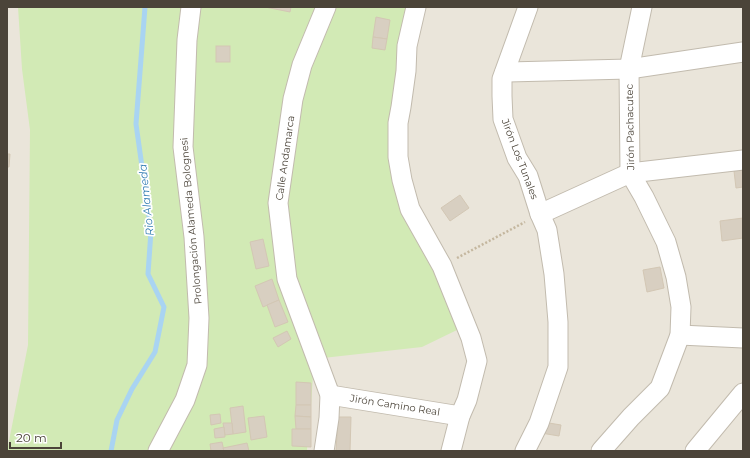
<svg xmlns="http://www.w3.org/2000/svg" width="750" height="458" font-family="Montserrat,sans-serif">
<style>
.residential{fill:#eae5da}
.green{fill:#d2eab5}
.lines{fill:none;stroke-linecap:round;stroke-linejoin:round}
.stream{stroke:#a9d4f2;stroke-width:5}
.building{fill:#d8cfc1;stroke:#d3c7b4}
.minor-casing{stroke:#c2bbae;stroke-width:21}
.path{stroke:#c4b79f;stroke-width:2.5;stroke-dasharray:2 2;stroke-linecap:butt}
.minor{stroke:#fff;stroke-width:19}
.labels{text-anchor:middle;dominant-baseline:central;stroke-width:3.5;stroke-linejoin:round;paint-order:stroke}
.street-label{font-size:10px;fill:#4b4439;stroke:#fff}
.water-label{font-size:11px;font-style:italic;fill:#2e7ab2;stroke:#fff}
</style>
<rect width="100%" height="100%" fill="#f6f3ec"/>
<path class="residential" d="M7 7H743V451H307L310 421 312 378 7 451Z"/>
<path class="green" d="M18 7H410L394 151 451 287 457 330 422 347 314 359 310 421 307 451H7L28 345 30 130 22 69Z"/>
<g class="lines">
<path class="stream" d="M111 451 117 420 132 389 155 352 164 307 148 274 151 231 136 124 145 7"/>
</g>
<g class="building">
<path d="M265 7H291L290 12Z"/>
<path d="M376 17 390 20 387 39 373 37Z"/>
<path d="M373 37 387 39 385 50 372 48Z"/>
<rect x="216" y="46" width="14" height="16"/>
<path d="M7 154H10L9 167H7Z"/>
<path d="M743 170V187L736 188 734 171Z"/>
<path d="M460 195 469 208 450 221 441 208Z"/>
<path d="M743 218V238L722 241 720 221Z"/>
<path d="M263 239 269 266 256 269 250 242Z"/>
<path d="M660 267 664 288 647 292 643 270Z"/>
<path d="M272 279 279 300 263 307 255 286Z"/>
<path d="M279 300 288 322 275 327 267 305Z"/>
<path d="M287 331 291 339 278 347 273 338Z"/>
<path d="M296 382 311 383V405H296Z"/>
<path d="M296 405H311V417L295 416Z"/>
<path d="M243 406 246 432 233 434 230 408Z"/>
<path d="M220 414 221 423 211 425 210 415Z"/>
<path d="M264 416 267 437 251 440 248 418Z"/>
<path d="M295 416 311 417V429H296Z"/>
<path d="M338 417H351L350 451H336Z"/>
<path d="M543 422 561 425 559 436 541 433Z"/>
<path d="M223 423H232L233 434 225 435Z"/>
<path d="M224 427 225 437 215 438 214 429Z"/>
<path d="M292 429H311V447L292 446Z"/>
<path d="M222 442 224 451H211L210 444Z"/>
<path d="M247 443 249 451H224L223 448Z"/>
</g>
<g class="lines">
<defs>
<g id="minor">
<path d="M416 7 407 46 406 71 401 107 398 123V157L402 180 410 209 442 266 471 338 477 361 467 400 460 416 451 451"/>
<path d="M505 72 629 69 743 52"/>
<path d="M540 214 630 173 743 160"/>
<path d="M680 335 743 338"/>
<path d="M330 395 460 416"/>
<path d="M158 451 185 400 197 365 199 318 194 237 183 147 187 40 191 7"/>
<path d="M324 451 329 418 330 395 287 279 278 203 293 99 302 65 326 7"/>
<path d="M525 451 539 423 558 367V322L554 274 547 230 540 214 528 176 517 158 503 119 502 96V79L528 7"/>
<path d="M601 451 631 417 660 388 680 335 681 307 676 277 666 242 644 197 630 173 629 69 642 7"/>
<path d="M695 451 743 393"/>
</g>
</defs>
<use href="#minor" class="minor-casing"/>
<path class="path" d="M457 258 525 222"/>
<use href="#minor" class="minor"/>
</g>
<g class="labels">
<g class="street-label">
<text transform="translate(630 127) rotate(-91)">Jirón Pachacutec</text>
<text transform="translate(285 158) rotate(-82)">Calle Andamarca</text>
<text transform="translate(520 159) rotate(69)">Jirón Los Tunales</text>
<text transform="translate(191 221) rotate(-95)">Prolongación Alameda Bolognesi</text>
<text transform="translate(395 405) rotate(9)">Jirón Camino Real</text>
</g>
<g class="water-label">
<text transform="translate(146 200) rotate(-96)">Rio Alameda</text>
</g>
</g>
<rect width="750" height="458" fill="none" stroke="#4b4439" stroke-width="16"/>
<path d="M10 442v6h51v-6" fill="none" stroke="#4b4439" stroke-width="2"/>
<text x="16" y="442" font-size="12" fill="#4b4439" stroke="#ffffff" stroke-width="3" paint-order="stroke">20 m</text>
</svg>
